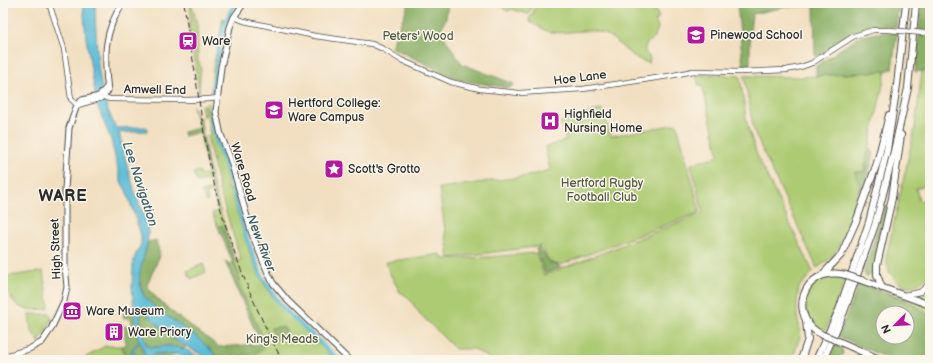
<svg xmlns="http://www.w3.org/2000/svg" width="933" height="363" font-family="'Balsamiq Sans',sans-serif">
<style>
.green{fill:#adcb73;stroke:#6c7b4f}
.forest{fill:#8aaf65;stroke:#5a6d48;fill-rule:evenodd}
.water{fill:#56bad5;stroke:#407280}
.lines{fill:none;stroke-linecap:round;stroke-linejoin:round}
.canal{stroke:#56bad5;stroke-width:4}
.secondary-casing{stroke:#494642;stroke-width:6}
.primary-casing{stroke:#494642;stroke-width:7}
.highway-casing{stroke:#494642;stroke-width:8}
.secondary{stroke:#fff;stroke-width:4.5}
.primary{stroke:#fff;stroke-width:5}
.highway{stroke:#fff;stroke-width:6}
.rail{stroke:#2b2b2b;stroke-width:1;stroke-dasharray:6 3;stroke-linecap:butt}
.secondary-bridge-casing{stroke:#494642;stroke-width:6;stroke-linecap:butt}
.highway-bridge-casing{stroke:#494642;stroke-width:8;stroke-linecap:butt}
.secondary-bridge{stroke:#fff;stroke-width:4.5}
.highway-bridge{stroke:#fff;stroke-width:6}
.labels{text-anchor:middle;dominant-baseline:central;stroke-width:3;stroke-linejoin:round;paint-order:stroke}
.poi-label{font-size:12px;fill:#2b2b2b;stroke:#fbf7ec;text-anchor:start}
.park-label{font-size:12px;fill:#525b41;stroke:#fbf7ec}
.street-label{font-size:12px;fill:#2b2b2b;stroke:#fbf7ec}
.water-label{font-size:13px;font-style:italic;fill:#3a5d66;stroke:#fbf7ec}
.district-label{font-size:16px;font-weight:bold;letter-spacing:1px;fill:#2b2b2b;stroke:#fbf7ec}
</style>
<rect width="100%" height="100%" fill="#fbf7ec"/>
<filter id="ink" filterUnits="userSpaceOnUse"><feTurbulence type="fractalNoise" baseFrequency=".025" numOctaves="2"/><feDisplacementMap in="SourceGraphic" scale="8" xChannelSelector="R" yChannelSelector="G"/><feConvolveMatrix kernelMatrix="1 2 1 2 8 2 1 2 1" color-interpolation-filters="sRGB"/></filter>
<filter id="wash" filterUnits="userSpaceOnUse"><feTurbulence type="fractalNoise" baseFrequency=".012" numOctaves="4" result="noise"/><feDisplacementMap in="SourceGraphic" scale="16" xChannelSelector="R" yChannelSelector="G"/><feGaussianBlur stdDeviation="0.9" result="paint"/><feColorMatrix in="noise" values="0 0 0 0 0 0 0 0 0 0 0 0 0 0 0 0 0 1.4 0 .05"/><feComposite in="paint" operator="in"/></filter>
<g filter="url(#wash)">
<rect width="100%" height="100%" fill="#f2dfc1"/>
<g class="green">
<path d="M190 3H191L197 23 198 61 201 68 199 88 200 96 188 22 191 21Z"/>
<path d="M499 3H533L529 14C521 13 517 10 510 9L509 11 505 10Z"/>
<path d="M536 3H657L656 11 659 18 655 20 658 28 654 38 648 42 645 47V52L650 58 649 63C629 59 620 40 603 33 585 27 568 35 550 32 546 32 538 25 531 23L529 19 533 13Z"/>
<path d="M886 71 864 172H855L860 186 844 235 837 249 832 257 817 268 756 136 753 126 744 76 802 77Z"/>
<path d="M922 71H930V185L916 188 919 201 923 200 925 208 930 207C930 223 930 238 930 253 930 259 931 266 930 272 929 276 924 281 920 283 902 293 887 276 886 258L915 127Z"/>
<path d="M696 75H714L740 76 747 124 757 155 813 272 799 287 797 301V315L801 334 792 360H492L474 349H455L420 314 408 297 400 292 389 272 386 262 441 254 442 259 489 257 536 253 544 275C598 256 650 233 703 213L691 164 719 156 702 85 699 86Z"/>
<path d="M209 103 212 108H209V109C211 137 222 156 228 181L227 182 228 189 231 190C243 231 251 270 278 304L332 357 329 360H219L218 359 261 344 225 261 230 264 234 262 222 225 218 227 212 213 218 211 213 191 206 194 208 201 206 202 201 192 213 189 210 179 197 182 193 173 199 171 201 176 208 173 206 164 208 163C216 197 225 229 236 261L241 260 220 193 207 136 210 135 206 106H204L205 116 203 117 201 104 203 106 204 104Z"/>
<path d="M602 109 611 136 677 124 700 212 563 264C548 266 547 257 542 246L449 258 439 188 528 176 550 170 545 147 566 140 560 122Z"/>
<path d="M203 264 206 272 191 279 187 271Z"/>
<path d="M43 271 49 307 48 309C29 310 18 312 9 294 4 285 3 289 3 277Z"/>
<path d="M830 276 846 278 825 331C805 323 797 294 818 281 821 278 826 277 830 276Z"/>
<path d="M860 283 930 307V318C916 300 881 292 859 284Z"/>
<path d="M930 286V302L915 296Z"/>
<path d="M29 314H50L52 320 39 342 31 330Z"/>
<path d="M105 346H122L127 360H86V357Z"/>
</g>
<g class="forest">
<path d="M409 3H448L446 18 440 31 462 64 514 84 510 88 459 80 391 47Z"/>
<path d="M737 3H899L896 27C871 25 857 28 837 43 830 48 823 55 815 57L814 6 787 7 752 14 750 32V64L743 66Z"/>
<path d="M922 3H930V31L919 30Z"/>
<path d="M223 18 225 19 213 90H214L211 93 213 69Z"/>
<path d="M883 32 897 33 892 69 886 71 816 76V66L860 36Z"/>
<path d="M919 35 930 36V70L915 72Z"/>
<path d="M193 106 196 117 200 118 208 163 206 164 200 132 184 136 183 132 199 128Z"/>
<path d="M869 147 874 153 865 186 858 191 860 186 855 172H864Z"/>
<path d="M885 205 888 206 874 271 871 275 866 277 864 272Z"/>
<path d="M222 225 234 262 241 282 218 227Z"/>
<path d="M156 240 160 255 147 285C157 305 200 332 219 347L261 344 225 261 230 264 265 343C263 357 243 355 232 355L234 360H219L211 350 154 306 144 297 141 287 139 275 148 242Z"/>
<path d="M539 247 550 263 561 267 545 273 536 249Z"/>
<path d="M859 284C881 292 916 300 930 318V352L927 360H891L838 336ZM883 313H907V337H883Z"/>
<path d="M125 306 134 307 135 326 139 341 131 351 134 360H127L122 346 126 345 124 326H132L131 318H124L123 314Z"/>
<path d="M140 308 175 340 186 346 184 349 170 346 151 347 146 345 140 322Z"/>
<path d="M277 327H282L286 330V338L277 341 271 328Z"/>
<path d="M140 342 146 358 137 360 133 350Z"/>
<path d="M834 345 842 348 843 354 838 360H827Z"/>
<path d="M153 354H175L166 360H151Z"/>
</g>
<path class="water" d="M83 3H95C96 12 95 22 96 31 98 67 99 96 116 128L146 127 147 131 119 133C124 152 128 171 134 189 138 203 147 217 148 232 149 254 131 277 145 297 150 304 157 308 163 313 181 326 207 342 219 360H206L200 354 175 340 140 308V322L146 345C152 349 158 347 165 346 178 346 192 350 201 360 191 360 191 358 183 356 173 353 163 353 154 354L151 360H142L146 358 140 342 133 350 137 360H134C129 349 131 349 139 341L135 326 132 286 133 265 135 256 141 244V235L126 190 121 182 111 140 97 105 86 38Z"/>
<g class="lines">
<g class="canal">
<path d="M213 90C217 64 220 23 236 3"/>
<path d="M211 108V119L215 137 229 176 247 239 262 277 282 307 339 360"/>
</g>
</g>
</g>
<g filter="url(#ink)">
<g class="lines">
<defs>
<g id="secondary">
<path d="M49 3 64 49 71 99 77 105"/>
<path d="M234 17 244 21 315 36 372 44 383 49 401 60 451 82 480 89 519 93 583 89 669 76 693 71 740 72 786 70 801 67 812 63 854 36 873 30H889"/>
<path d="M102 93 106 98 110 99 188 100 210 99 217 98"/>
<path d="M904 295 920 292 930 283"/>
</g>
<g id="primary">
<path d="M244 3 234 17 230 27 221 67 216 112 221 135 230 158 252 234 268 273 273 283 288 301 349 360"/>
<path d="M77 105 101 98 108 91C104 59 103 31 123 3"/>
<path d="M3 357 29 349 42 342 51 329 64 301 67 287 65 266V190L69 128 77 105 82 100 99 96 107 87"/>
</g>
<g id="highway">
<path d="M823 274 841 255 857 219 877 163 889 115"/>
<path d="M861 280 930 305"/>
<path d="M882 288 877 275V265L892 198 901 135"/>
<path d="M823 335C787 320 800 264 846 275"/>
<path d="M838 341 881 360"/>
<path d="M801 360 808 339 806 321"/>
<path d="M816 360 839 310 869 222 887 150 897 85 906 3"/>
<path d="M823 360 844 312 875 225 894 151 908 88 916 3"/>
<path d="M852 360 871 357"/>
</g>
</defs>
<use href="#secondary" class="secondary-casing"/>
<use href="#primary" class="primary-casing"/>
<use href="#highway" class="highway-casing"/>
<use href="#secondary" class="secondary"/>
<use href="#primary" class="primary"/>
<use href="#highway" class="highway"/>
<path class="rail" d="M184 3C187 26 191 49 195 72 200 108 205 144 213 179 228 243 252 303 282 360"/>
<defs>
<path id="secondary-bridge" d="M889 30 924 33"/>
<g id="highway-bridge">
<path d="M846 275 861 280"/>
<path d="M823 335 838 341"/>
</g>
</defs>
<use href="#secondary-bridge" class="secondary-bridge-casing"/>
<use href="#highway-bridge" class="highway-bridge-casing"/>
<use href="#secondary-bridge" class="secondary-bridge"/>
<use href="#highway-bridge" class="highway-bridge"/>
</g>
</g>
<defs>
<symbol id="school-square" viewBox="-11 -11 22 22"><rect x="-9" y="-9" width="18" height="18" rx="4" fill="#b5179e" stroke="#fbf7ec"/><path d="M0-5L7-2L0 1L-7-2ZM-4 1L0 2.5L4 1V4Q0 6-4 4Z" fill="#fff"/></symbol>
<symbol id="station-square" viewBox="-11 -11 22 22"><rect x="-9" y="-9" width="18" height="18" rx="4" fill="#b5179e" stroke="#fbf7ec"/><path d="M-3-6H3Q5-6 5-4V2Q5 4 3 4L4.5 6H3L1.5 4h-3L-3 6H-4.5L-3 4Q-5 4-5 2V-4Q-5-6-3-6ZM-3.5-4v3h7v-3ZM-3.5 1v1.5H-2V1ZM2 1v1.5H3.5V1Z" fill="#fff"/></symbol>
<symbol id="university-square" viewBox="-11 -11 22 22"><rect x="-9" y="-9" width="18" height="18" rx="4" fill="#b5179e" stroke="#fbf7ec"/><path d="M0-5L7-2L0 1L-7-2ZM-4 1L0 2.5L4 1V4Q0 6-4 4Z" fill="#fff"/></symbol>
<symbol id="hospital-square" viewBox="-11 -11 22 22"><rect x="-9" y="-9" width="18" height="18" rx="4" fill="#b5179e" stroke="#fbf7ec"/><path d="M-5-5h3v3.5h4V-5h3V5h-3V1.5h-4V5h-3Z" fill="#fff"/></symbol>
<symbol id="sight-square" viewBox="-11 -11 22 22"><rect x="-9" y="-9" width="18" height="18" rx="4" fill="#b5179e" stroke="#fbf7ec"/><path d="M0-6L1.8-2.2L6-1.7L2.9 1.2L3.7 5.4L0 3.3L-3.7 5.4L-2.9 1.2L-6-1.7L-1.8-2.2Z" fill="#fff"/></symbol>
<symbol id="museum-square" viewBox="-11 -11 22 22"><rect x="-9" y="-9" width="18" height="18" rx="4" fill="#b5179e" stroke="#fbf7ec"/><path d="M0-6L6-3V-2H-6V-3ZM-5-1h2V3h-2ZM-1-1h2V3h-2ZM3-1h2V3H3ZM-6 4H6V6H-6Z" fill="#fff"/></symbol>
<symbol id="building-square" viewBox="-11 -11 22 22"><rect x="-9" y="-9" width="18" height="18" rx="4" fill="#b5179e" stroke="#fbf7ec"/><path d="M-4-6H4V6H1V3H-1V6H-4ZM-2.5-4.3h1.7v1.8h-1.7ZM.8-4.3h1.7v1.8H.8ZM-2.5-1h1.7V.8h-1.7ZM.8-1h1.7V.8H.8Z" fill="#fff"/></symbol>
</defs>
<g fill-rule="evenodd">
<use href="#school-square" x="685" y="24" width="22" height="22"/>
<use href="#station-square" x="177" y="30" width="22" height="22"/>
<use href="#university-square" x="263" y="99" width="22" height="22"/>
<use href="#hospital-square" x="539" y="110" width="22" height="22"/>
<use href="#sight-square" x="323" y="158" width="22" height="22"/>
<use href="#museum-square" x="61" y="300" width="22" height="22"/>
<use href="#building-square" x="103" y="321" width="22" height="22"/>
</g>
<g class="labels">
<g class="poi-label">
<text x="710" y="35">Pinewood School</text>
<text x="202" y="41">Ware</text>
<text x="288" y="103">Hertford College:<tspan x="288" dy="14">Ware Campus</tspan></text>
<text x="564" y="114">Highfield<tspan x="564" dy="14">Nursing Home</tspan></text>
<text x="348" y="169">Scott's Grotto</text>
<text x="86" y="311">Ware Museum</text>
<text x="128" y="332">Ware Priory</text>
</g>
<g class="park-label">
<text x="418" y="36">Peters' Wood</text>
<text x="602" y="183">Hertford Rugby<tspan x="602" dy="14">Football Club</tspan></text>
<text x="282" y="339">King's Meads</text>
</g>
<g class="street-label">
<text transform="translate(580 78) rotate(-7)">Hoe Lane</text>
<text transform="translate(155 90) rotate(1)">Amwell End</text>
<text transform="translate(243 172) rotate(73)">Ware Road</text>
<text transform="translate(56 249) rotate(-92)">High Street</text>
</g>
<g class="water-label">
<text transform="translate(140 184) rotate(72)">Lee Navigation</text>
<text transform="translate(261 243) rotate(69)">New River</text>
</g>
<g class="district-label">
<text x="63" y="196">WARE</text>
</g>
</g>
<rect width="933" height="363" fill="none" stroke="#fbf7ec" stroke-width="16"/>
<g transform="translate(895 325) rotate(246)"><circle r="19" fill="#fbf7ec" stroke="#a8a59f"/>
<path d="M0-3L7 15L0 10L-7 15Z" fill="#b5179e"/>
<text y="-6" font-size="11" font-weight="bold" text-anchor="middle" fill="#2b2b2b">N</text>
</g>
</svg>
